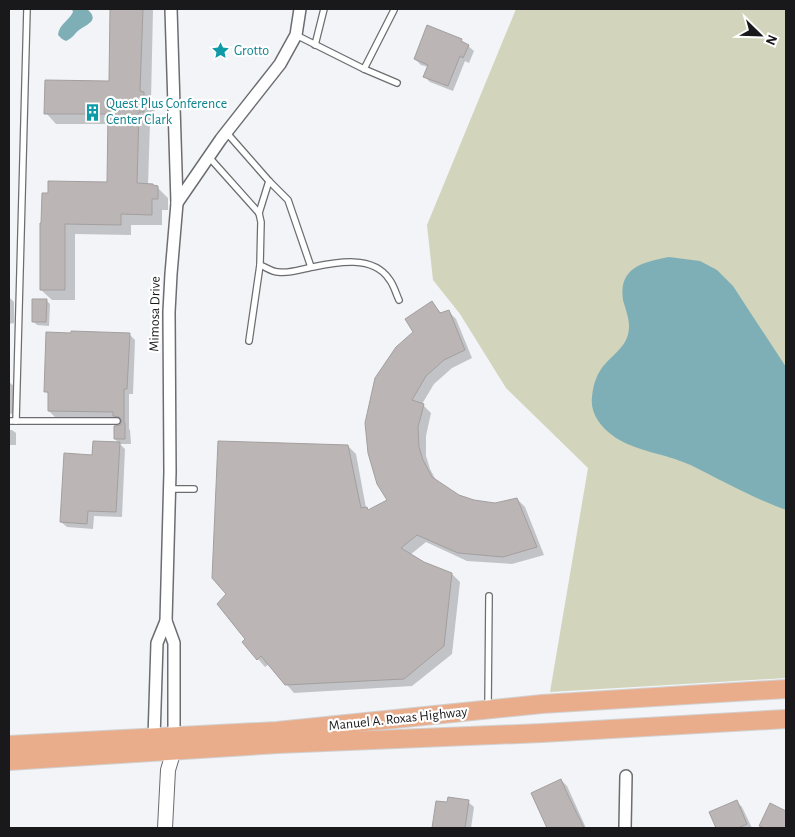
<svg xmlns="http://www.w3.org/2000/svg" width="795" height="837" font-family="'Alegreya Sans',sans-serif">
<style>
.green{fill:#d2d5bc}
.water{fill:#7eafb7}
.shadow{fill:#0003}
.building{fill:#bbb6b5;stroke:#a49f9f}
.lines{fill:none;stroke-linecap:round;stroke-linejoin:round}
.service-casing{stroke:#6c6d71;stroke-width:8}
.minor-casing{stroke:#6c6d71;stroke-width:14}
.tertiary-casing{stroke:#6c6d71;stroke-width:16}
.primary-casing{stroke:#d1d1d1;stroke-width:20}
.service{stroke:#fff;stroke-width:5.5}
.minor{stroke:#fff;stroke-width:11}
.tertiary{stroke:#fff;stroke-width:14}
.primary{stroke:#e9ad8c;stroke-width:18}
.labels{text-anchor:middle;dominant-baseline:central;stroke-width:4.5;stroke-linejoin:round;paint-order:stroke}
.culture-label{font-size:14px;fill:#0d838f;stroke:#fff;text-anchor:start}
.street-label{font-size:14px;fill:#19191b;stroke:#fff}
</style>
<rect width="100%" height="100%" fill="#f2f4f8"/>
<path class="green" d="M516 9H786V678L550 692 588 468 506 388 460 314 433 280 427 225Z"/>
<g class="water">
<path d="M72 9H87C100 20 88 24 79 30 74 34 73 38 66 41L62 39 58 35C59 24 69 21 73 12Z"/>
<path d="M669 257 700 261 717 270 733 286 786 367V510C761 501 738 489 714 477 704 472 694 466 683 462 661 453 631 450 612 435 600 426 590 413 592 397 593 385 597 372 606 363 617 351 629 344 629 326 629 317 625 308 623 300 618 267 644 262 669 257Z"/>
</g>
<g class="shadow">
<path d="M112 9H153L151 100 155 104 154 122H150L148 185 157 187 168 198V210H162V225H131V235L75 234V300H52L41 290V224L109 183V124H56L46 113 111 82Z"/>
<path d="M461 40 474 51 469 63 465 61 453 91 430 82 425 77 428 67 421 65 415 59Z"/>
<path d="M9 297 14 302V323L9 324Z"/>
<path d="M46 300 50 304 49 326 37 325 33 321Z"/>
<path d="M432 303 442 314 448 311 456 319 472 358 452 368 434 384 422 404 431 413 426 436V456L430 469 437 482 458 496 474 502 495 505 517 499 525 507 544 555 512 564 467 561 426 542 410 555 424 563 452 574 460 582 452 654 412 686 294 693 269 664 265 667 258 659 247 639 227 594 348 446 356 454 366 508 369 511 389 500 414 332Z"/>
<path d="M129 334 135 340 133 394H129V429L130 430 131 444H120L125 449 122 517 94 516 93 529 67 527 61 522 94 456V443L120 444 115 439 122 422H120L116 417H55L49 411V395L46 391Z"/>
<path d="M9 382 15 387V413L9 414Z"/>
<path d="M9 430H12L16 433V445H9Z"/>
<path d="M561 780 567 786 586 828H548L533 793Z"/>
<path d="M736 801 742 807 752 828H717L710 813Z"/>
<path d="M437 802H468L474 807 471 828H433Z"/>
</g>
<g class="building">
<path d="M110 9H143L140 91 144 92V112H139L137 183 153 184V185L158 186V199H152V215L121 214V225L65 224V290H40V223H41L42 193H48V181L107 182 108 114H44L45 80 109 81Z"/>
<path d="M427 25 462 39 461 41 469 45 463 58 460 56 448 86 423 77 428 65 414 59Z"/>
<path d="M32 299H47L46 322H32Z"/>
<path d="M432 301 440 313 449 310 465 350 444 360 426 376 412 400 424 404 418 427 419 447 423 460 432 477 459 495 474 500 495 503 517 498 537 547 503 557 458 553 417 535 401 548 424 562 452 573 444 646 404 679 285 685 261 656 257 660 242 642 245 639 217 604 226 594 212 578 218 441 348 445 361 508 367 507 368 510 387 500 377 484 368 453 365 423 375 378 396 347 413 332 405 319Z"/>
<path d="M71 331 130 333 127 389H124V423H125V439H114V426L120 425 122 421 119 417 113 416V412L48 411V392H44L46 332 71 333Z"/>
<path d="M93 441 120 442 116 512 88 511 87 524 60 522 64 453 92 455Z"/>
<path d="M561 779 566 791 584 828H547L531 793Z"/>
<path d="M448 797 469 800 465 828H432L436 801 447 802Z"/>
<path d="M737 800 747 824 738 828H716L709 812Z"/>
<path d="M770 803 786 811V828H765L759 826Z"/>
</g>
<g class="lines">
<defs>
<g id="service">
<path d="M296 35 364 69 397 83"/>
<path d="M315 45 324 9"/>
<path d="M364 69 394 10"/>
<path d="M226 132 269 181 288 200 311 267"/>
<path d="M208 156 259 213 261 222 260 265C266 267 272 272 278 272 290 274 301 269 313 267 337 262 373 255 389 279 394 285 396 294 399 300"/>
<path d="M259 213 269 181"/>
<path d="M249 341 260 265"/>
<path d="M9 421H16L27 9"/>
<path d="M16 421H117"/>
<path d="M170 489H194"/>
<path d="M488 707 489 596"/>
</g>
<g id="minor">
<path d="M177 203 221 139 280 64 296 35 300 9"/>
<path d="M166 621 174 643V737"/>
<path d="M154 738 157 643 166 621 170 472 169 312 171 274 177 203 171 9"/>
<path d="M625 828 626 776"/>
</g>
<path id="tertiary" d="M165 828 168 770 174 750V742"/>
<g id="primary">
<path d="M9 745 277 731 542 704 786 689"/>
<path d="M9 761 278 744 542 733 786 719"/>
</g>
</defs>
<use href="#service" class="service-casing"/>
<use href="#minor" class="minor-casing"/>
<use href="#tertiary" class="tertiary-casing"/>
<use href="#primary" class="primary-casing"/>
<use href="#service" class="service"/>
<use href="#minor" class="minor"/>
<use href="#tertiary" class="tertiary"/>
<use href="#primary" class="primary"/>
</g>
<defs>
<symbol id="sight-bare" viewBox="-9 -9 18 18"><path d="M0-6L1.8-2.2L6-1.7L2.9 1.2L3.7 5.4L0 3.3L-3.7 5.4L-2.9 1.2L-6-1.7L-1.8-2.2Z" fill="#0f9aa8" stroke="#fff" stroke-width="2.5" paint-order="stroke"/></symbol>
<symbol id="building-bare" viewBox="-9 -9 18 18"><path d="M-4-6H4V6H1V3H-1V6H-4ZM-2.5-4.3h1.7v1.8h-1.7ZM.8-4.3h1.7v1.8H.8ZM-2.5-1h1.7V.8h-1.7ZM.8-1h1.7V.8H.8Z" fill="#0f9aa8" stroke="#fff" stroke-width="2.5" paint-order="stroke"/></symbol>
</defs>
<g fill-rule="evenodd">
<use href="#sight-bare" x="208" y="38" width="25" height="25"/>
<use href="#building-bare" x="80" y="100" width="25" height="25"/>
</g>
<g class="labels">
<g class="culture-label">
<text x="234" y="51">Grotto</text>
<text x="106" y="104">Quest Plus Conference<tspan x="106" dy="16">Center Clark</tspan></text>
</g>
<g class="street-label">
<text transform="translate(155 314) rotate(-89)">Mimosa Drive</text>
<text transform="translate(398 719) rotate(-6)">Manuel A. Roxas Highway</text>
</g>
</g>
<rect width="795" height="837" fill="none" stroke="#19191b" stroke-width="20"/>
<g transform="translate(760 35) rotate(113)" stroke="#ffffff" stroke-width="4" paint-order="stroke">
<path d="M0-4L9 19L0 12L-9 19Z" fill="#19191b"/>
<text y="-8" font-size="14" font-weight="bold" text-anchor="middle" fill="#19191b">N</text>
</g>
</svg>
